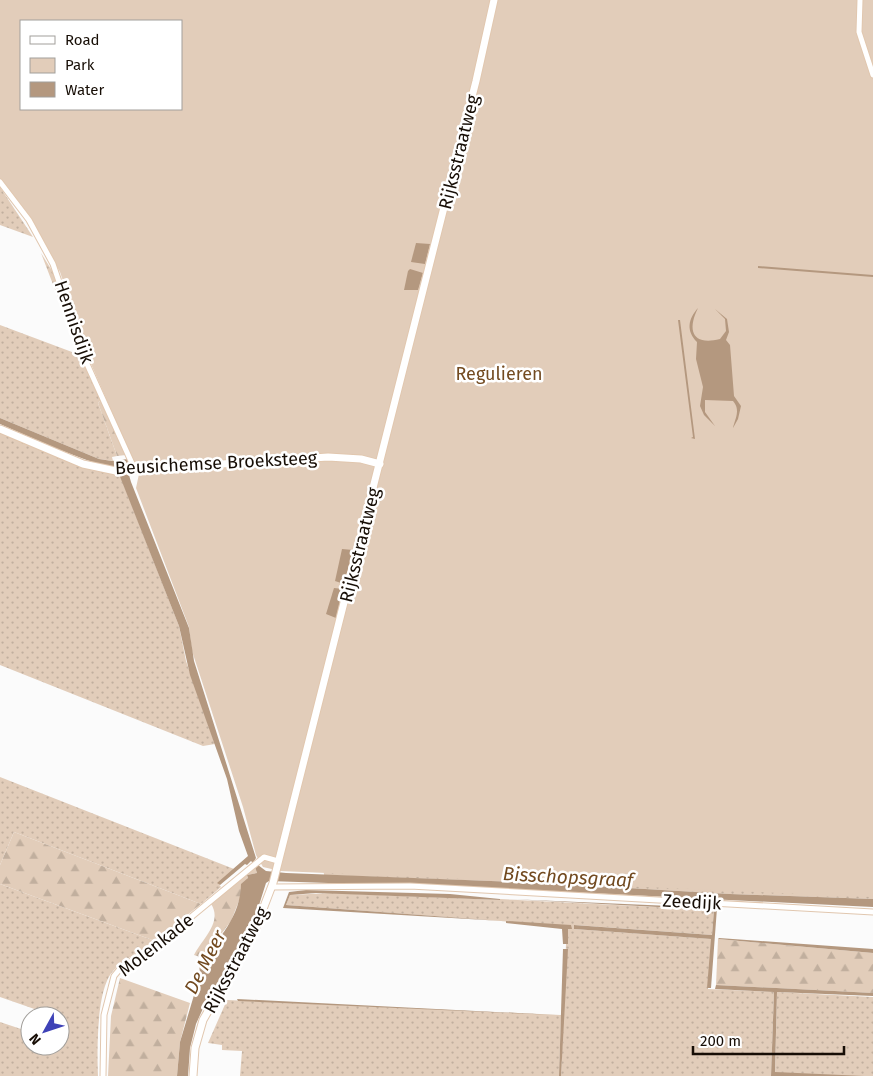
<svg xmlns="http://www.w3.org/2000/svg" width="873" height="1076" font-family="'Fira Sans',sans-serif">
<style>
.grass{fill:url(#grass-dots)}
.forest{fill:url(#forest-firs)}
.park{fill:#e2cdba;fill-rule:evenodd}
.water{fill:#b4987f}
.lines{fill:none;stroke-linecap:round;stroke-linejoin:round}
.street-casing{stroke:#e1c7af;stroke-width:7}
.secondary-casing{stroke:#e1c7af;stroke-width:9}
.street{stroke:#fff;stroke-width:5}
.secondary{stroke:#fff;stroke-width:7}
.labels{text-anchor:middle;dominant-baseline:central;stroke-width:5;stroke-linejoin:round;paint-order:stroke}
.street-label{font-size:18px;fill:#170e06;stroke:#fff}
.park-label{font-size:18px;fill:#734b21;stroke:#fff}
.water-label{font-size:19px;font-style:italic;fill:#724a20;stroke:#fff}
</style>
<defs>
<pattern id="grass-dots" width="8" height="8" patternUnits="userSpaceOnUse" patternTransform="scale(1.25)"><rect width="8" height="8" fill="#e2cdba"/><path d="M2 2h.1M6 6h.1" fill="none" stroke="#c1af9e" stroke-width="1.8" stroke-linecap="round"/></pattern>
<pattern id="forest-firs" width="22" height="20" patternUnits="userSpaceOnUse" patternTransform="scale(1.25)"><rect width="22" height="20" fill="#e2cdba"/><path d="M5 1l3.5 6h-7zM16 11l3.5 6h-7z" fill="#c1af9e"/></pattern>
</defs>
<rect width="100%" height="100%" fill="#fbfbfb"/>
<g class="grass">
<path d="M0 187 33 237 0 225Z"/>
<path d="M41 253 56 277 102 399 98 403 117 456 112 457 113 461 99 459 0 418V325L80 355Z"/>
<path d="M0 431 91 470 120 475 179 626 186 661 215 744 203 746 0 665Z"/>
<path d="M0 777 234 869 218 883 221 887 201 904 14 832 0 865Z"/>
<path d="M323 862 873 891V899L730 894 543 883 324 875Z"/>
<path d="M0 884 155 941C142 951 125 958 114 970 96 987 97 1052 98 1076H0V1022L30 1032V1046H60V1016H42L43 1012 0 997Z"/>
<path d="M331 893 499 900 500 899 714 910 712 935 575 925 574 929 712 939 708 989 774 992 771 1076H561L566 944 568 929 571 928 501 921 286 905 290 895Z"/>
<path d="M777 992 873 997V1076H775Z"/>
<path d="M227 1000 561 1015 559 1076H240L242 1051 222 1050V1045L208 1043Z"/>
</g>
<g class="forest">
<path d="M102 399 126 455 117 456 98 403Z"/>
<path d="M14 832 201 904 155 941 0 884V865Z"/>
<path d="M255 867 257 873 247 875 248 878 231 921 203 958 194 955C202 939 223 922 211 904Z"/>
<path d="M718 939 873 953V993L716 985Z"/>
<path d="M120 978 190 1003 180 1042 177 1076H108L111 1016Z"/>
</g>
<path class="park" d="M0 0H873V897L280 871 263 867 256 855 243 807 192 651 189 627 136 488 139 474 91 364 60 272 31 219 0 180ZM21 21H181V109H21Z"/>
<g class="water">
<path d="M416 243 430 244 425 264 411 262Z"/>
<path d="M758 266 873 275V277L758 268Z"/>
<path d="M410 269 423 273 418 290H404L408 271Z"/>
<path d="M698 308C687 330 692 346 720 339L726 331 725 319 715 309 727 319 729 332 726 340 730 345 734 396 741 406 738 419 733 428C735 419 741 410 733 401L705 400V412L715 426 704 415 700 406 703 387 696 359 697 342C686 331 688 319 698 308Z"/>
<path d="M678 320H680L695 439 691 438 693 437Z"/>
<path d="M0 418 99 459 112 461 128 459 131 466 127 468 131 482 189 628 194 661 256 858 253 863 251 861 247 865 245 864 220 885 217 883 248 856 239 831 227 779 190 675 179 626 117 469C77 459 39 441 0 424Z"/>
<path d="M342 549 353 550 344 584 335 581Z"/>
<path d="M334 588 343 589 336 618 326 614Z"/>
<path d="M258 865 266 871 286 873 543 883 730 894 873 899V907L506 889 269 881 266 883 254 921 242 946 205 1004 196 1024 190 1048 188 1076H177L180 1042 200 975 199 962C219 940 241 915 241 884L248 878 247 875 257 873 255 867Z"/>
<path d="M306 890 450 894 500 899V900L316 893 290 895 286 905 502 921 283 908 289 892Z"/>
<path d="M509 899 717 908 711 988H707L711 939 574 929V925L712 935 714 910Z"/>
<path d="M506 921 571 925 572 929H568V944H563L562 929 506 923Z"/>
<path d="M719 938 873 949V953L718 939Z"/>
<path d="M563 949H568L561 1076H559Z"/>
<path d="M716 985 873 993V996L777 992 775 1072 864 1076H771L774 992 715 989Z"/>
<path d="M237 999 556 1015 238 1001Z"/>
</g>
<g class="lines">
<defs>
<g id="street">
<path d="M860 0 859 32 873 75"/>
<path d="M0 182 29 220 53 264 87 364 135 470"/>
<path d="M272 887 410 886 873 912"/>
<path d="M103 1076 104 1015 114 976 119 970 185 922 264 857 278 861"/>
</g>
<g id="secondary">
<path d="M0 429 83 464 116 471 328 457 361 459 380 464"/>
<path d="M193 1076 195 1048 203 1020 255 930 273 883 476 81 494 0"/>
</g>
</defs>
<use href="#street" class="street-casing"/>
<use href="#secondary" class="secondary-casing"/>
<use href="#street" class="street"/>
<use href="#secondary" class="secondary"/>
</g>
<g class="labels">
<g class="street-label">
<text transform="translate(459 152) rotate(-76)">Rijksstraatweg</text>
<text transform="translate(74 322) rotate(71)">Hennisdijk</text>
<text transform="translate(216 463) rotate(-3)">Beusichemse Broeksteeg</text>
<text transform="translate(360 545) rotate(-76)">Rijksstraatweg</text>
<text transform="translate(692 902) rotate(3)">Zeedijk</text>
<text transform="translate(156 945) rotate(-38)">Molenkade</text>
<text transform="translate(236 960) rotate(-62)">Rijksstraatweg</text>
</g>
<g class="park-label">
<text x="499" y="374">Regulieren</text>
</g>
<g class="water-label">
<text transform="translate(568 877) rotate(3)">Bisschopsgraaf</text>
<text transform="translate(205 962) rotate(-63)">De Meer</text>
</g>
</g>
<rect x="20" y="20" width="162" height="90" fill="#ffffff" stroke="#a29f9b"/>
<rect x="30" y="36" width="25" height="8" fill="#ffffff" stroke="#a29f9b"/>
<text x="65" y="45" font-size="15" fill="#170e06">Road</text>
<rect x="30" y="58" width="25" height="15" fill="#e2cdba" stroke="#a29f9b"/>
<text x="65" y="70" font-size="15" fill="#170e06">Park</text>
<rect x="30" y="82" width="25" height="15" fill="#b4987f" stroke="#a29f9b"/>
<text x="65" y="95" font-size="15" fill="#170e06">Water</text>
<g transform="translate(45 1031) rotate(230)"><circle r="24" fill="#ffffff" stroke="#a29f9b"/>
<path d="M0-4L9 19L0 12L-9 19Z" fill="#3e42b7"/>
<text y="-8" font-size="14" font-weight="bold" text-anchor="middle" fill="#170e06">N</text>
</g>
<path d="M693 1046v8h151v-8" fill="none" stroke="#170e06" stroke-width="2.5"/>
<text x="700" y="1046" font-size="15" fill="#170e06" stroke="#ffffff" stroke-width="4" paint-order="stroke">200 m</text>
</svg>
